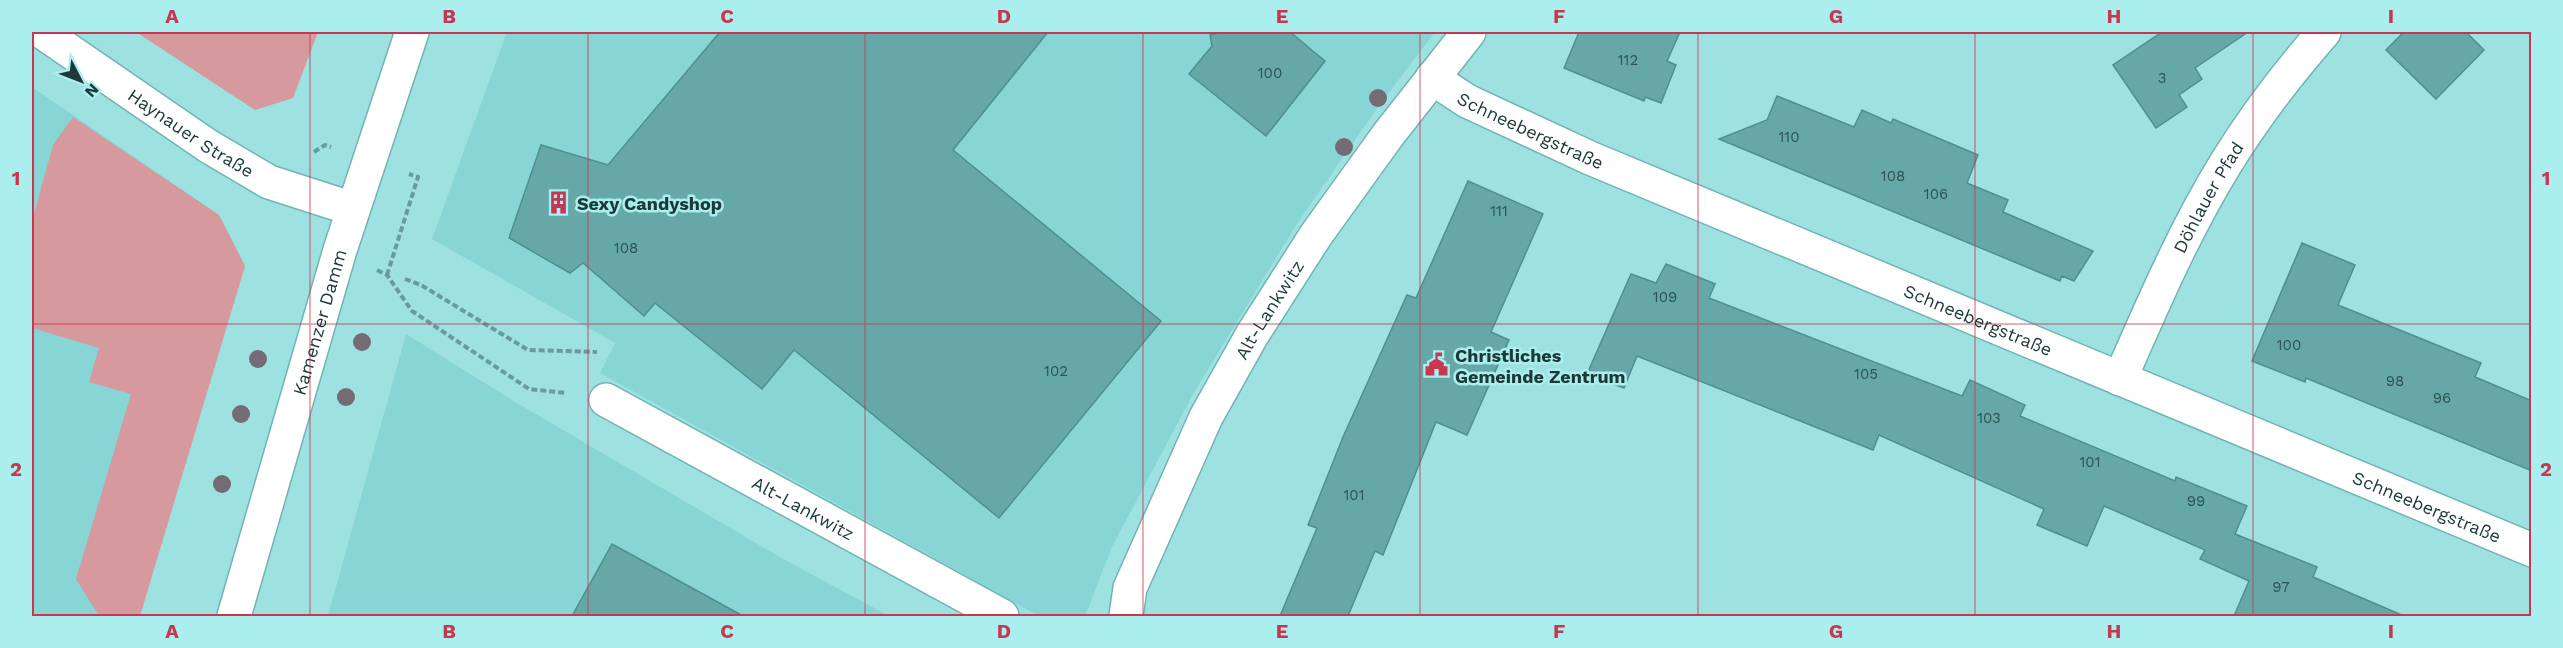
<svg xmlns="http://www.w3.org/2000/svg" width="2563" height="648" font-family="'Work Sans',sans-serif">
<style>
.built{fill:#87d6d5}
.green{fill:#d6999d}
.building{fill:#66a8a8;stroke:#4d908f;stroke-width:1.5}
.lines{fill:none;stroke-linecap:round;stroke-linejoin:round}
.minor-casing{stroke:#71b4b3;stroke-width:36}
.secondary-casing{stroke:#71b4b3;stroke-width:36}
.path{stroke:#689c9b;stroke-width:4;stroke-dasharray:6 3;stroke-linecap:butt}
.minor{stroke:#fff;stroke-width:33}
.secondary{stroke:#fff;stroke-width:33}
.tree{fill:#756b74}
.grid{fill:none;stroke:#c73751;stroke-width:1.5;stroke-opacity:0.55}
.labels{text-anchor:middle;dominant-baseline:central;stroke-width:5;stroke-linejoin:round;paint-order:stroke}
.number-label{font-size:15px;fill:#2e5454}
.street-label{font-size:18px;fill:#1c3838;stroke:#aaeeed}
.poi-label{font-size:18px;font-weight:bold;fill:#1c3838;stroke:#aaeeed;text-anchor:start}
.neatline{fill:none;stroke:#c73751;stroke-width:2}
.grid-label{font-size:20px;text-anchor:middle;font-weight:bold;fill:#c73751}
</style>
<rect width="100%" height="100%" fill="#9de1e0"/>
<g class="built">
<path d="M507 32H1435L1378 107 1298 222 1193 394 1112 547 1085 616H1039L600 373 615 343 432 239Z"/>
<path d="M32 87 219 215 245 266 100 616H32Z"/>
<path d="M406 334 517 403 785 560 889 616H328Z"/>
</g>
<g class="green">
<path d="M136 32H318L293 98 255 110Z"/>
<path d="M73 117 219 215 245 266 140 616H99L76 579 131 394 89 382 99 348 32 328V221L53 145Z"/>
</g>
<g class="building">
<path d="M720 32H1048L953 150 1161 321 999 518 794 350 762 389 655 303 644 316 583 263 570 273 509 238 541 145 608 165Z"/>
<path d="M1224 32H1290L1325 61 1266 136 1189 74 1212 46 1210 35Z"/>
<path d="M1579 32H1680L1667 61 1676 65 1661 103 1645 97 1644 101 1564 68Z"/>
<path d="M2162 32H2248L2195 68 2202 79 2179 95 2187 107 2156 128 2113 65Z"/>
<path d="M2404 32H2466L2484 50 2436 99 2386 50Z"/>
<path d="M1777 96 1854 127 1862 110 1891 123 1893 119 1978 155 1967 183 2008 200 2003 212 2093 251 2074 281 2062 276 2060 281 1719 139 1767 120Z"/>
<path d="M1468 181 1543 214 1491 332 1509 340 1467 435 1436 422 1383 555 1375 551 1348 616H1280L1317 528 1308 525 1343 437 1407 295 1416 298Z"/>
<path d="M2302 243 2355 265 2338 305 2481 363 2475 377 2532 401V471L2306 378 2305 382 2252 361Z"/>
<path d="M1666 264 1715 284 1709 298 1962 396 1970 380 2025 405 2020 416 2175 481 2176 477 2247 506 2235 534 2317 567 2313 577 2404 616H2234L2249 581 2200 559 2205 550 2104 506 2087 546 2037 525 2044 509 1879 435 1873 450 1637 356 1624 388 1587 374 1631 274 1656 283Z"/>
<path d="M612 544 743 616H572Z"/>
</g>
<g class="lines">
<defs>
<g id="minor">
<path id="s1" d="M42 32 208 146 269 182 353 209"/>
<path id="s2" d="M1432 78 1467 101 1590 158 2532 550"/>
<path id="s3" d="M2120 379C2152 306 2184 231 2226 163 2255 116 2288 73 2324 32"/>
<path id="s4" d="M606 400 1002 616"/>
<path id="s5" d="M1126 616 1130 588 1206 417 1252 335 1316 235 1388 135 1469 32"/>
</g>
<g id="secondary">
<path id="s6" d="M234 616 340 250 412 32"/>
</g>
</defs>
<use href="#minor" class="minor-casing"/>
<use href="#secondary" class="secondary-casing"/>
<g class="path">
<path d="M314 152 325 145 331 147"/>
<path d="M377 270 387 275 412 311 529 389 566 393"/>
<path d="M387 275 418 177 409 174"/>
<path d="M405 279 421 285 528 350 597 352"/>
</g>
<use href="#minor" class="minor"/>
<use href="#secondary" class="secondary"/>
</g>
<g class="tree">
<circle cx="1378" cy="98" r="9"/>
<circle cx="1344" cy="147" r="9"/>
<circle cx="362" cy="342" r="9"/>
<circle cx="258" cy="359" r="9"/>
<circle cx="346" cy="397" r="9"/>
<circle cx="241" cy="414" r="9"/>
<circle cx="222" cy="484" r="9"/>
</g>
<path class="grid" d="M310 32V616M588 32V616M865 32V616M1143 32V616M1420 32V616M1698 32V616M1975 32V616M2253 32V616M32 324H2532"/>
<defs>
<symbol id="building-bare" viewBox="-9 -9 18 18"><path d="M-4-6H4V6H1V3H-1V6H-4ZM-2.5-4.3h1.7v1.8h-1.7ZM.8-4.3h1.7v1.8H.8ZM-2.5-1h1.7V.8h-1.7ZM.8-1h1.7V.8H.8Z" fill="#c73751" stroke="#aaeeed" stroke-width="2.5" paint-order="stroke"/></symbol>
<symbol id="civic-bare" viewBox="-9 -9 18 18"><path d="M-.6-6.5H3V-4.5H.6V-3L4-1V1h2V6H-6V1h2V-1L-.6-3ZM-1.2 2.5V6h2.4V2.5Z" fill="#c73751" stroke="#aaeeed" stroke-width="2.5" paint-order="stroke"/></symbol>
</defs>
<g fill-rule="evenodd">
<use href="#building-bare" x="542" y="186" width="33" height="33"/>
<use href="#civic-bare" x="1420" y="348" width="33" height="33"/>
</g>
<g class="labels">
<g class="number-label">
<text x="1628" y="60">112</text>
<text x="1270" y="73">100</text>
<text x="2162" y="78">3</text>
<text x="1789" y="137">110</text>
<text x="1893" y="176">108</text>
<text x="1936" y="194">106</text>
<text x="1499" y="211">111</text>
<text x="626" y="248">108</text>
<text x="1665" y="297">109</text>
<text x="2289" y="345">100</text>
<text x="1056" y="371">102</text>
<text x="1866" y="374">105</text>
<text x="2395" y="381">98</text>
<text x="2442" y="398">96</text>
<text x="1989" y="418">103</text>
<text x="2090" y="462">101</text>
<text x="1354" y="495">101</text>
<text x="2196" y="501">99</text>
<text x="2281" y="587">97</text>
</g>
<g class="street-label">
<text stroke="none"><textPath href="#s2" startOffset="112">Schneebergstraße</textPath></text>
<text stroke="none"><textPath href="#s1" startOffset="180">Haynauer Straße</textPath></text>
<text stroke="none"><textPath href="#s3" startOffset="202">Döhlauer Pfad</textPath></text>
<text stroke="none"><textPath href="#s5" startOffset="340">Alt-Lankwitz</textPath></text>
<text stroke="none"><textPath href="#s2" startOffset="598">Schneebergstraße</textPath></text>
<text stroke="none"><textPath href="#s6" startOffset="306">Kamenzer Damm</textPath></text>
<text stroke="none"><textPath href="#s2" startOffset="1084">Schneebergstraße</textPath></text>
<text stroke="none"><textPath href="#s4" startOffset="225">Alt-Lankwitz</textPath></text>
</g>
<g class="poi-label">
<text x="577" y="203">Sexy Candyshop</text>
<text x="1455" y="355">Christliches<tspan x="1455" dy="21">Gemeinde Zentrum</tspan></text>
</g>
</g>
<rect width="2563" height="648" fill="none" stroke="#aaeeed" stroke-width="66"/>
<g transform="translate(81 81) rotate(132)" stroke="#aaeeed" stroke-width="4.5" paint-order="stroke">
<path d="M0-4.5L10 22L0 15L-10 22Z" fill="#1c3838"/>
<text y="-9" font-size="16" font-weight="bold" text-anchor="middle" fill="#1c3838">N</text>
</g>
<rect x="33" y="33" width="2497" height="582" class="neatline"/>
<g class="grid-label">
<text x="172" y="23">A</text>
<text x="449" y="23">B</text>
<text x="727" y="23">C</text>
<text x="1004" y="23">D</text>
<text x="1282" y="23">E</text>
<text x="1559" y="23">F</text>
<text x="1836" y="23">G</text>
<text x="2114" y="23">H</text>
<text x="2391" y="23">I</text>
<text x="16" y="185">1</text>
<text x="2546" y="185">1</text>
<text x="16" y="476">2</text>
<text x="2546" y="476">2</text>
<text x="172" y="638">A</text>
<text x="449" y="638">B</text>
<text x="727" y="638">C</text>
<text x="1004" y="638">D</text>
<text x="1282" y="638">E</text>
<text x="1559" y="638">F</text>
<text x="1836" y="638">G</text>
<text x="2114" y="638">H</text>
<text x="2391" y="638">I</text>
</g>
</svg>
